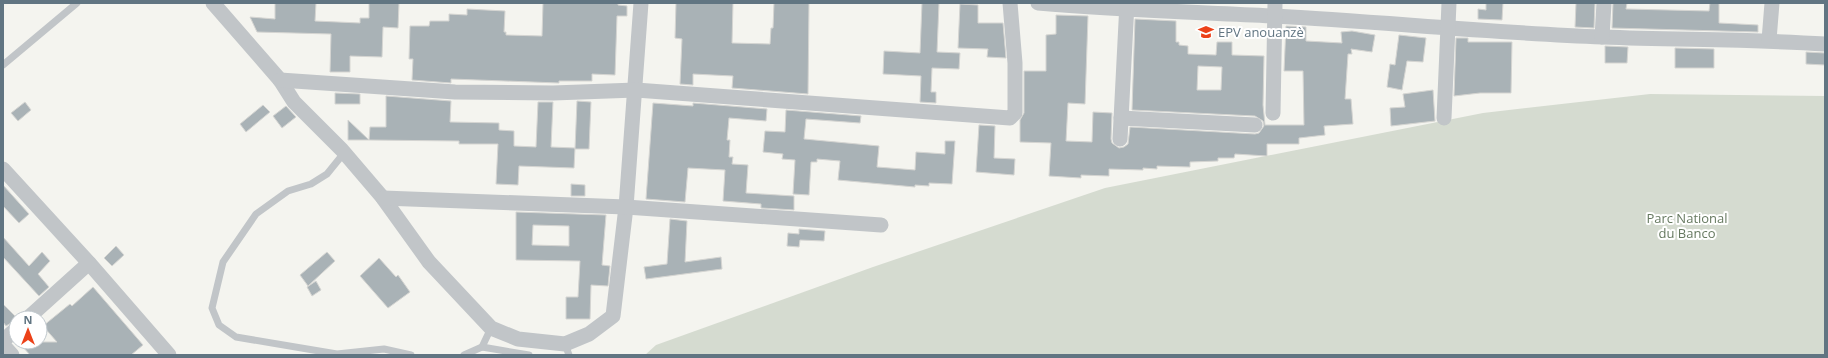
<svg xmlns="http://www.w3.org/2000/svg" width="1828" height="358" font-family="'Open Sans',sans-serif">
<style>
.green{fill:#d5dbd0}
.building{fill:#a9b2b6;stroke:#d5d5d2;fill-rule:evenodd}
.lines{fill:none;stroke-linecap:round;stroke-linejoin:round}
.service{stroke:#c1c5c8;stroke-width:7}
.minor{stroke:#c1c5c8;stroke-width:15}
.labels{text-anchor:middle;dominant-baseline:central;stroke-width:4;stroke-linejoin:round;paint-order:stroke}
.poi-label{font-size:13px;fill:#617582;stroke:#fff;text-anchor:start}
.park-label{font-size:13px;fill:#667960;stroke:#fff}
</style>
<rect width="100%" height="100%" fill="#f4f4ef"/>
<path class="green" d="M1650 94 1825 96V355H645L656 345 873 267 1105 188 1483 113Z"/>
<g class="building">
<path d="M275 3H316L315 21 360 23V18H369V3H399L398 28 383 27 382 57 350 56V72H330L331 34 257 32 250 17 275 19Z"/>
<path d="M543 3H618V5L627 6V16H617L615 75 592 74V81H559V83L451 79V83L412 80 413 59H409L410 26H429L430 21H449V14L467 15V9L505 11 504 32H506V35L542 36Z"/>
<path d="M676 3H733L732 43 770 44 771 28H773L774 3H809L808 94 732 88 733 76 693 74V85L680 84 682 39 675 38Z"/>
<path d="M922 3H939L937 52 960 53 959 69 932 68 931 92H936V103L920 102 921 76 883 74 884 51 920 53Z"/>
<path d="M1486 3H1503L1502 20 1478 19V9L1486 10Z"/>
<path d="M1576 3H1595L1594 28 1575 27Z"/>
<path d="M1613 3H1627L1626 9 1709 11 1710 3H1719V23L1758 25V32L1612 28Z"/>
<path d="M960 4 978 5V23H1003L1006 58 987 57 988 49 958 48Z"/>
<path d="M1056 15 1088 16 1085 104 1068 103 1066 141 1092 142 1093 112 1112 113 1111 139 1112 143 1119 148 1124 147 1128 144 1130 127 1255 134 1259 133 1264 126 1263 121 1255 116 1132 110 1135 19 1176 21V42H1179V45L1188 46V54L1216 55 1217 42H1232V55L1264 56 1263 105 1265 125H1304L1303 71H1284L1286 26 1306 27V41L1342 43 1341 32 1352 31 1375 35 1372 52 1351 49 1352 54H1348L1345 99H1351L1353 124 1324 126 1325 135 1299 138V144H1267V156L1235 154 1234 158H1218V161L1190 162V167L1157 166V169L1143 168V170L1109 169V176L1081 175V178L1049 176 1051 143 1020 142V120L1024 113V71H1046V35L1056 34ZM1198 66 1222 67 1221 90H1197Z"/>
<path d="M1399 35 1426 38 1423 62 1407 61 1402 90 1387 87 1390 64 1395 65Z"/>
<path d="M1456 38H1468V42H1512L1511 93H1480L1454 96Z"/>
<path d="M1605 46 1628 47 1627 63H1605Z"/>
<path d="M1675 48 1714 49V68H1675Z"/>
<path d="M1806 52 1825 53V65L1806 64Z"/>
<path d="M1433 90 1435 121 1391 126 1390 108 1405 107 1403 94Z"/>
<path d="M335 93 360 94V104H335Z"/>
<path d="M386 96 451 101 450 122 499 123V130L514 131V146L536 147 538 102H553L551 147 575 148 574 168 519 166 518 185 496 184 498 144H459V141L369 140 370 127H386Z"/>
<path d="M577 101 591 102 589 149H575Z"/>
<path d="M25 102 31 110 18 121 11 113Z"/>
<path d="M653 103 693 106V103L767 109 766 121 729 118 727 140H730L729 157H733L732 164 748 165 746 193 794 196V210L761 208V204L723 201 725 170 688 168 685 202 646 199Z"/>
<path d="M263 105 270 112 246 132 240 124Z"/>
<path d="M286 106 296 117 282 128 273 116Z"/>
<path d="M786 110 861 116 860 123 806 119 804 139 879 146 877 167 915 170 916 152 945 154V141H955L952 184 929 183V186L915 185V187L838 180 840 161 817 159V162H811L809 195 793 194 795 160 782 159 783 154 763 152 765 131 785 132Z"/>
<path d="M348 120 369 140H348Z"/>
<path d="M979 125 995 126 994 158 1015 159 1014 175 976 172Z"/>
<path d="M571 184 585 185V196H571Z"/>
<path d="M3 185 29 214 19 223 3 206Z"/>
<path d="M516 212 606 215 602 265 610 266 608 286 591 285 590 319H566V297H578L580 261 516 260ZM533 225 569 226V246L532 245Z"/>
<path d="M670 219 687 221 685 262 721 257 722 269 646 279 644 267 667 264Z"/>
<path d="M799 229 825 231 824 241 800 240 799 247 787 246 788 233 799 234Z"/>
<path d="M3 237 29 266 42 252 50 261 38 274 49 287 39 296 3 257Z"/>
<path d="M116 246 124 255 112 266 104 258Z"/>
<path d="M327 252 335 261 308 286 300 275Z"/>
<path d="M379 258 396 277 398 275 410 292 388 308 360 276Z"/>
<path d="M316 281 321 290 312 296 307 287Z"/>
<path d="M93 287 143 345 131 355H30L23 347 28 342H57L43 326 70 304 72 306Z"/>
<path d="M3 304 16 317V320L6 326 3 322Z"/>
</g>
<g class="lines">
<g class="service">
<path d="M3 65 77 3"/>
<path d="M344 153 327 174 311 184 288 191 256 214 223 262 212 308 219 325 236 337 337 354 384 349 411 355"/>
<path d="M565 344 569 355"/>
<path d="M482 347 529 355"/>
<path d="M464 355 482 347 491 328"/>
</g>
<g class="minor">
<path d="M213 3 280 80 294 102 342 150 383 198 429 262 491 328 518 339 565 344 589 334 613 316 626 207 641 3"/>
<path d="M1038 3C1117 10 1196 12 1275 16 1384 22 1494 33 1603 37 1677 40 1751 39 1825 44"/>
<path d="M1602 37 1604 3"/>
<path d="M1769 40 1772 3"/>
<path d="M280 80 455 92 553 93 636 90 1010 118 1015 113V63L1010 3"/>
<path d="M1273 113 1275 3"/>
<path d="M1121 118 1255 125"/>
<path d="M1444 118 1449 3"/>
<path d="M1120 139 1127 3"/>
<path d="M3 169 89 263 169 355"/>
<path d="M383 198 626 207 881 225"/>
<path d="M28 318 89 263"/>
<path d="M3 341 16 329"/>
<path d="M3 345 12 355"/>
</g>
</g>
<defs>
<symbol id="school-bare" viewBox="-9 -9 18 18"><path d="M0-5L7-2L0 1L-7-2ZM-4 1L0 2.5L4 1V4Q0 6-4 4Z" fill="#ec4118" stroke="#fff" stroke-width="2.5" paint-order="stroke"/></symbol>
</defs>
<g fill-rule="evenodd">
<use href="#school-bare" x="1195" y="21" width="22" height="22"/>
</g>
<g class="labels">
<g class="poi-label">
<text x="1218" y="32">EPV anouanzè</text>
</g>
<g class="park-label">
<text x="1687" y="218">Parc National<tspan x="1687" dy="15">du Banco</tspan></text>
</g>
</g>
<rect width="1828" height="358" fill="none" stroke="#617582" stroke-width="8"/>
<g transform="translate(28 330)"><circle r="19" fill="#ffffff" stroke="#c0c8cd"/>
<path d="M0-3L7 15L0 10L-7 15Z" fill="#ec4118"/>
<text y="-6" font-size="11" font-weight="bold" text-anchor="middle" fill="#617582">N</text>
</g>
</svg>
